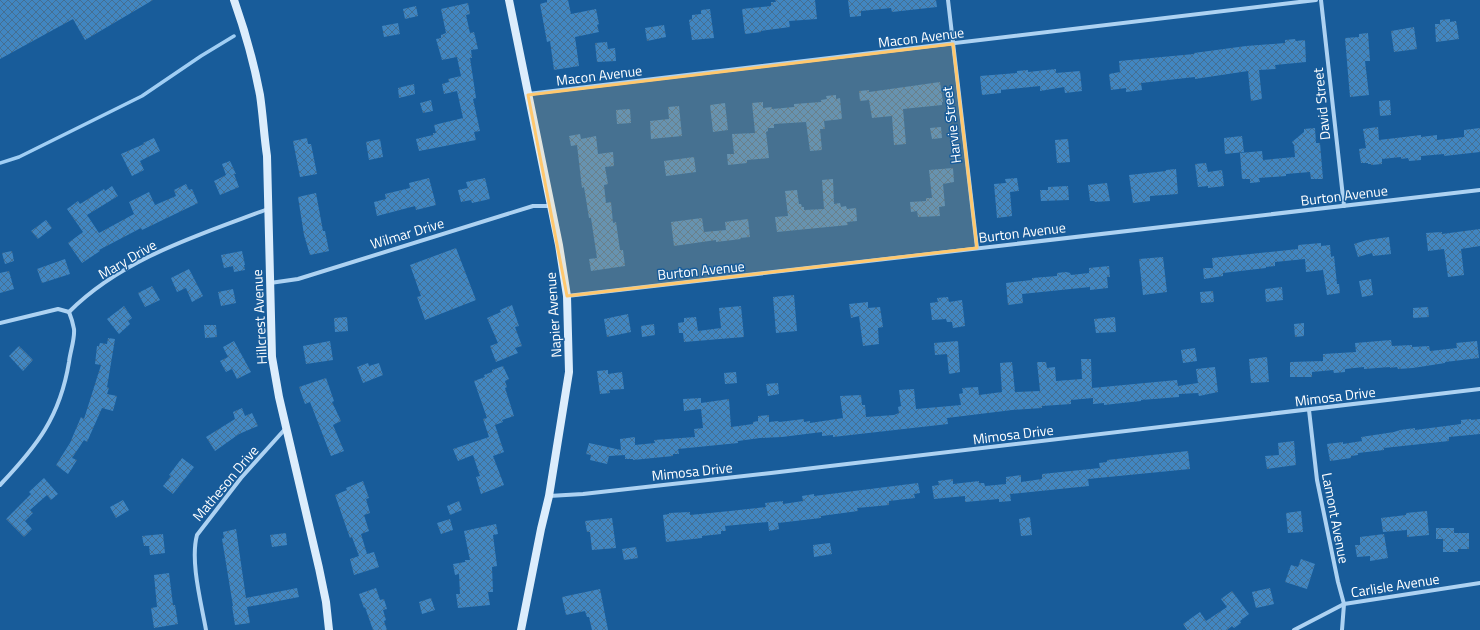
<svg xmlns="http://www.w3.org/2000/svg" width="1480" height="630" font-family="'Titillium Web',sans-serif">
<style>
.lines{fill:none;stroke-linecap:round;stroke-linejoin:round}
.stream{stroke:#a0cef4;stroke-width:3.5}
.building{fill:url(#building-cross-hatch)}
.street{stroke:#add2f2;stroke-width:4}
.secondary{stroke:#dcedfc;stroke-width:8}
.marked{fill:#ffc86e;fill-opacity:0.2;stroke:#ffc86e;stroke-width:3;stroke-linejoin:round}
.labels{text-anchor:middle;dominant-baseline:central;stroke-width:3;stroke-linejoin:round;paint-order:stroke}
.street-label{font-size:14px;fill:#fff;stroke:#185c9a}
</style>
<defs>
<pattern id="building-cross-hatch" width="8" height="8" patternUnits="userSpaceOnUse"><rect width="8" height="8" fill="#4186c1"/><path d="M0 0l8 8M0 8l8-8" fill="none" stroke="#456f92"/></pattern>
</defs>
<rect width="100%" height="100%" fill="#185c9a"/>
<g class="lines">
<path class="stream" d="M0 163 19 157 142 96 201 56 234 36"/>
</g>
<g class="building">
<path d="M0 0H153L85 40 73 19 0 59Z"/>
<path d="M547 0H568L571 14 596 9 599 24 597 25 599 32 575 37 579 66 554 70 550 41 547 42 540 4 547 2Z"/>
<path d="M775 0H815L817 19 789 21 790 27 761 31V32L745 34 742 9 771 6V2H776Z"/>
<path d="M848 0H936L937 7 892 12 891 8 861 11V16L850 17Z"/>
<path d="M468 3 470 14 466 15 470 33 474 32 478 49 471 50 472 58H470L476 98 473 99 480 131 474 132 476 140 419 151 416 139 433 135V133H436L434 125 463 118 457 91 444 94 442 84 449 82 448 79 461 76 457 57 442 60 436 39 441 38V35L446 33 441 9Z"/>
<path d="M416 6 418 16 405 19 403 9Z"/>
<path d="M710 9 714 38 692 40 689 20 692 19V15L701 14V10Z"/>
<path d="M1450 19V22L1456 21 1459 39 1436 42 1435 24H1440V20Z"/>
<path d="M398 23 400 34 384 37 382 26Z"/>
<path d="M664 25 666 37 647 41 645 28Z"/>
<path d="M1414 27 1417 49 1394 52 1391 31Z"/>
<path d="M1368 33 1370 61H1365L1369 95 1350 97 1345 38 1359 37V34Z"/>
<path d="M1295 39 1296 41 1305 40 1306 62 1275 65 1276 69 1259 70 1262 99 1251 101 1248 71 1195 79V77L1141 83 1142 90 1126 92V88L1111 90 1109 74 1120 72 1119 61 1194 54V53L1246 46 1285 43V40Z"/>
<path d="M607 42 608 49 615 48 616 61 597 62 595 43Z"/>
<path d="M1056 69V73L1080 71 1082 91 1065 93 1064 87 1040 91V86L1001 90V93L982 95 980 76 1017 73V71L1028 70V72Z"/>
<path d="M940 82 943 102H942V105L903 109 906 144 894 145 892 116 872 118 869 100 860 101 859 91 869 90V92Z"/>
<path d="M414 84 415 94 399 98 398 88Z"/>
<path d="M836 95V99L840 98 842 119 824 121 825 129H820L822 150 810 151 806 122 774 124V128H768V131L766 132 769 158 747 160V163L728 165 727 154H734L732 134 755 133 752 103 763 102V108L772 107V109L794 107V104L821 102V100L827 99 826 96Z"/>
<path d="M431 100 433 111 423 113 420 103Z"/>
<path d="M1390 100 1391 115 1380 116 1379 101Z"/>
<path d="M725 103 728 130 713 132 710 105Z"/>
<path d="M679 106 682 136 651 139 650 121 669 119 668 107Z"/>
<path d="M630 109 631 123 617 124 616 110Z"/>
<path d="M941 127 942 138 932 139 930 128Z"/>
<path d="M1378 127 1379 140 1421 135V137L1437 135V140L1464 137V130L1480 128V152L1444 156V154L1421 156V160L1409 161 1408 158 1401 159V157L1382 159V164L1371 165V164H1368V163H1361L1359 149 1366 148 1363 129Z"/>
<path d="M1315 128 1316 143H1320L1323 179H1311L1310 172 1286 174V176L1259 178 1260 182 1250 183V179H1242L1240 153 1262 151 1263 160 1295 157 1294 145 1292 142 1304 132V129Z"/>
<path d="M580 134 581 139 596 136 598 154 613 152 614 166 605 167 608 184 604 185 606 203 611 202 613 223 616 222 620 250H623L625 266 591 271 589 259 597 258 591 218H589L584 187 582 188 577 145 571 146 569 136Z"/>
<path d="M1242 136 1244 152 1225 154 1224 138Z"/>
<path d="M154 138 160 151 140 161 144 170 132 176 121 154 144 144 143 143Z"/>
<path d="M307 138 308 144H311L317 174 300 177 293 141Z"/>
<path d="M380 139 383 157 369 160 366 142Z"/>
<path d="M1068 139 1070 162 1057 163 1055 140Z"/>
<path d="M694 157 696 172 666 176 664 161Z"/>
<path d="M230 161 236 174H234L239 187 220 195 214 181 226 175 222 164Z"/>
<path d="M1206 163 1208 172 1222 170 1224 186 1208 188V186L1198 187 1195 164Z"/>
<path d="M953 168 954 182 943 184 945 206 939 207 940 216 918 217 917 211 911 212 910 202 926 201V198H932L929 170Z"/>
<path d="M1176 169 1178 194 1150 196V201L1133 203 1129 175 1166 171V170Z"/>
<path d="M429 178 436 205 416 210 415 206 377 216 374 202 386 199 385 194 410 188 409 183Z"/>
<path d="M485 178 490 199 472 203 471 200 461 202 458 190 468 188 466 182Z"/>
<path d="M1017 178 1019 191 1010 192 1012 216 997 218 994 184 1006 183 1005 179Z"/>
<path d="M833 179 834 204 840 203 841 207 846 206 847 209 856 208 857 221 847 222 848 225 777 232 775 217 788 216 785 191 797 190 799 204H801L802 207H804V210L824 209 822 180Z"/>
<path d="M1107 183 1110 201 1095 202 1094 201H1090L1088 185Z"/>
<path d="M186 184 189 190 192 189 198 203 142 230 141 228 99 250 100 251 82 263 68 243 83 232 67 209 78 201 80 204 104 189 105 191 112 186 118 196 87 215 99 233 134 214 129 202 149 192 155 205 176 196 174 190Z"/>
<path d="M1068 186 1069 200 1041 201 1040 190H1048V187Z"/>
<path d="M316 193 323 231H325L329 251 310 255 304 235 298 197Z"/>
<path d="M702 218 704 232 726 230 725 222 748 219 750 237 740 238 741 239 716 242V240L674 246 671 222Z"/>
<path d="M46 220 52 228 38 239 31 231Z"/>
<path d="M1480 229V246L1461 249 1464 275 1448 277 1444 249 1428 251 1426 233 1442 232V234Z"/>
<path d="M1389 237 1391 254 1373 256 1372 253 1358 257 1354 244 1367 240Z"/>
<path d="M1321 243V246L1330 245 1331 257 1334 256 1337 284H1339L1340 293 1327 295 1323 270 1306 272 1305 259 1275 262V266L1266 267V268L1223 273V276L1204 279 1203 268H1213L1212 258 1298 249V245Z"/>
<path d="M456 248 476 300 425 320 417 297 421 296 410 265Z"/>
<path d="M12 251 14 261 5 264 2 253Z"/>
<path d="M242 251 245 265H244L245 270 234 272 233 266 224 268 221 255Z"/>
<path d="M1163 257 1167 292 1143 295 1139 259Z"/>
<path d="M65 259 70 274 42 283 37 269Z"/>
<path d="M1109 266 1110 277H1107L1108 288 1090 290V287L1022 294 1023 303 1008 305 1006 283 1032 280V278L1057 276V273L1066 272 1070 273 1071 275 1089 273V268Z"/>
<path d="M189 269 203 296 192 302 186 288 177 292 171 278Z"/>
<path d="M9 271 14 289 0 293V273Z"/>
<path d="M1371 279 1373 295 1362 297 1359 281Z"/>
<path d="M152 286 160 300 145 307 138 293Z"/>
<path d="M1282 287 1283 300 1266 302 1265 289Z"/>
<path d="M233 289 236 303 221 306 218 292Z"/>
<path d="M1213 291 1214 302 1201 303 1200 292Z"/>
<path d="M794 295 797 331 776 333 773 297Z"/>
<path d="M948 297 949 302 962 300 965 326 953 328 952 322H947L946 319 932 320 930 303 938 302 937 298Z"/>
<path d="M868 302V308L880 307 883 327 878 328 879 344 863 346 859 316 851 318 849 304Z"/>
<path d="M512 305 519 326 515 327 522 346 515 348 518 353 496 362 490 346 498 343 487 318 501 312 500 310Z"/>
<path d="M124 306 132 318 128 321 130 324 119 334 107 319Z"/>
<path d="M741 306 744 337 684 342 683 333H679L678 323 684 322V318L696 317 698 331 721 328 719 308Z"/>
<path d="M1428 307 1429 317 1413 318V308Z"/>
<path d="M628 314 631 332 607 337 604 319Z"/>
<path d="M347 317 348 331 335 332 334 318Z"/>
<path d="M1115 317 1116 332 1096 333 1094 319Z"/>
<path d="M1304 323V336L1295 337 1294 324Z"/>
<path d="M654 324 655 335 642 337 641 326Z"/>
<path d="M204 325H216L217 337 205 338Z"/>
<path d="M108 338 115 339 107 387 109 388 107 394 117 396 113 411 102 408 87 442 84 440 72 458 77 460 68 474 56 465 70 443 81 417 84 419 101 365 95 364 97 346H99L100 343 107 344Z"/>
<path d="M1391 340 1392 346 1412 345V347L1429 346 1430 351 1457 348 1456 343 1477 341 1479 358 1445 362V363L1413 368 1398 369 1397 367 1390 368V367L1364 369V367L1345 369V372L1334 373 1333 370 1312 372V377H1290V362L1323 361V354L1356 352 1355 343Z"/>
<path d="M234 341 251 372 237 379 232 369 226 372 220 361 228 357 223 347Z"/>
<path d="M330 341 333 360 306 364 303 346Z"/>
<path d="M958 341 960 372 949 374 947 354 935 355 934 343Z"/>
<path d="M19 346 33 360 23 371 9 356Z"/>
<path d="M1195 348 1197 361 1183 363 1181 350Z"/>
<path d="M1267 357 1269 382 1251 383 1249 359Z"/>
<path d="M1081 359H1091L1092 388 1177 380 1178 386 1198 383 1196 369 1215 367 1218 392 1199 396 1198 393 1179 394V397L1141 400V401L1104 405V403L1093 404V398L1071 400V404L1042 406V408L1012 410 947 418 948 424 833 437V435L822 436V432L782 437 760 438 738 441V443L678 449 679 454H673V456L633 460V459H625V455L609 456 607 464 590 460 591 455 586 454 589 443 621 450 620 439 635 437V445L655 443 654 440 695 437 694 429 703 428 701 409 684 411 683 399 701 398V403L729 399 731 427 753 424V422L758 421V416L769 415V422L778 421 779 422 804 419V422L810 421V423L843 418 840 396 861 395 862 405H865L866 417 894 415 899 413 898 407 901 406 899 390 914 389 916 409 961 405 959 394 963 393 962 388 978 387 979 395 1002 392 1000 363 1012 362 1015 392 1040 391 1037 362H1046L1047 368 1055 367 1056 381 1082 379Z"/>
<path d="M368 363 369 366 379 363 383 375 363 383 357 367Z"/>
<path d="M503 366 509 379 505 381 507 387 505 388 514 416 502 420 503 422 495 425 504 452 493 456 504 485 481 494 476 477 480 476 473 455 458 461 453 449 489 437 483 419 487 418 474 381 485 377 484 375 492 372V370Z"/>
<path d="M608 370V374L622 372 624 389 609 390 610 393 600 394 597 371Z"/>
<path d="M736 372 737 383 725 384 724 373Z"/>
<path d="M326 378 334 401 332 402 341 421 333 425 344 451 331 456 310 402 305 404 299 387Z"/>
<path d="M778 383 779 394 768 396 766 384Z"/>
<path d="M242 408 245 416 252 413 258 426 239 434 215 451 206 437 235 419 233 412Z"/>
<path d="M1471 419V420L1480 419V434L1449 437V441L1384 448V450L1358 453V455L1351 456V458L1330 461 1327 444 1343 442V444L1362 441 1361 437 1394 432 1400 430 1415 428V430L1461 424V420Z"/>
<path d="M1294 441 1296 465 1267 469 1265 456 1279 455 1278 443Z"/>
<path d="M1188 451 1190 469 1088 479 1089 486 1010 494 1011 501 999 502V499L965 502V496L934 499 932 486 939 485 938 481 953 479V484L979 481V483H984L985 486 1006 484V477L1021 475V482L1042 479V474L1100 468 1099 463 1107 462V460Z"/>
<path d="M182 458 194 467 173 494 163 486 171 476 169 475Z"/>
<path d="M44 478 58 494 51 500 47 495 30 510 33 513 25 521 32 529 24 537 6 519 31 494 29 492Z"/>
<path d="M363 481 369 498 366 499 370 513 364 515 369 531 361 534 367 554 374 552 379 567 354 575 350 559 359 556 352 537 350 538 335 495 347 490 346 488Z"/>
<path d="M918 483 920 493 914 494 915 498 889 501V505L857 508 858 511 821 516V518L778 523 779 529 769 531 768 522 725 526 726 531H721V534L702 536V538L666 542 663 515 669 514V513L690 512V515L730 511 766 507 765 503 783 501V504L803 501 802 496 814 494V496Z"/>
<path d="M123 500 129 510 116 518 110 507Z"/>
<path d="M459 501 462 510 450 515 447 506Z"/>
<path d="M1301 511 1303 532 1288 533 1286 513Z"/>
<path d="M1427 511 1429 535 1407 537V530L1383 532 1381 518 1406 515V513Z"/>
<path d="M1030 517 1032 535 1021 536 1019 519Z"/>
<path d="M612 518 616 548 592 550 590 532H587L585 521Z"/>
<path d="M450 519 453 530 441 534 437 523Z"/>
<path d="M496 524 498 534 493 535 497 566 492 567 493 592H488L490 605 458 608 456 594H460L459 574 455 575 453 564 465 562V560H470L464 531Z"/>
<path d="M1436 528H1454V533H1469V549H1458V552H1443V539H1436Z"/>
<path d="M236 529 246 598 297 588 299 597 247 607 250 623 235 625 232 606H233L222 539 224 538 223 532Z"/>
<path d="M286 533 287 545 272 547 270 535Z"/>
<path d="M163 534 165 553 150 555 149 546H144L142 536Z"/>
<path d="M1384 534 1388 558 1370 561V556L1357 557 1355 545H1360V537Z"/>
<path d="M830 543 832 554 814 557 813 545Z"/>
<path d="M636 547 638 558 624 560 622 549Z"/>
<path d="M1301 559 1315 564 1307 589 1285 582 1291 565 1298 567Z"/>
<path d="M169 573 173 605H175L178 624 154 628 151 608 157 607 154 575Z"/>
<path d="M376 588 380 600 384 599 387 609 383 610 386 620 384 621 387 630H373L365 607 364 608 359 594Z"/>
<path d="M1270 588 1274 604 1256 608 1252 592Z"/>
<path d="M600 589 608 630H592L589 617H587L585 611 566 615 562 597Z"/>
<path d="M1232 591 1249 614 1240 621 1241 623 1234 628 1232 626 1227 630H1187L1183 624 1200 612 1206 621 1227 607 1221 599Z"/>
<path d="M431 598 435 610 422 614 419 602Z"/>
</g>
<g class="lines">
<g class="street">
<path d="M948 0 977 248"/>
<path d="M1321 0 1344 206"/>
<path d="M528 94 1316 0"/>
<path d="M270 283 298 279 533 206H551"/>
<path d="M567 296 1480 190"/>
<path d="M69 312C123 258 199 235 268 209"/>
<path d="M0 323 58 309 69 312"/>
<path d="M1309 410 1317 480 1338 582 1344 604 1342 630"/>
<path d="M0 485C37 446 60 417 69 362 70 352 75 339 74 329 73 323 71 317 69 312"/>
<path d="M549 496 583 494 771 473 1480 389"/>
<path d="M206 630C201 602 190 561 197 535L241 478 286 428"/>
<path d="M1294 630 1344 604 1480 583"/>
</g>
<g class="secondary">
<path d="M234 0C245 31 254 63 260 95 263 115 264 136 267 156L272 357 279 397 319 568 326 602 329 630"/>
<path d="M509 0 559 245 567 296 569 372 549 496 541 529 521 630"/>
</g>
</g>
<path class="marked" d="M953 44 977 248 567 296 528 95Z"/>
<g class="labels">
<g class="street-label">
<text transform="translate(921 37) rotate(-7)">Macon Avenue</text>
<text transform="translate(599 75) rotate(-7)">Macon Avenue</text>
<text transform="translate(1321 104) rotate(-96)">David Street</text>
<text transform="translate(951 125) rotate(-97)">Harvie Street</text>
<text transform="translate(1344 195) rotate(-7)">Burton Avenue</text>
<text transform="translate(1022 232) rotate(-7)">Burton Avenue</text>
<text transform="translate(407 233) rotate(-17)">Wilmar Drive</text>
<text transform="translate(127 259) rotate(-30)">Mary Drive</text>
<text transform="translate(701 270) rotate(-6)">Burton Avenue</text>
<text transform="translate(553 315) rotate(-94)">Napier Avenue</text>
<text transform="translate(259 317) rotate(-93)">Hillcrest Avenue</text>
<text transform="translate(1335 396) rotate(-7)">Mimosa Drive</text>
<text transform="translate(1013 434) rotate(-7)">Mimosa Drive</text>
<text transform="translate(692 471) rotate(-6)">Mimosa Drive</text>
<text transform="translate(225 483) rotate(-50)">Matheson Drive</text>
<text transform="translate(1336 518) rotate(79)">Lamont Avenue</text>
<text transform="translate(1395 585) rotate(-9)">Carlisle Avenue</text>
</g>
</g>
</svg>
